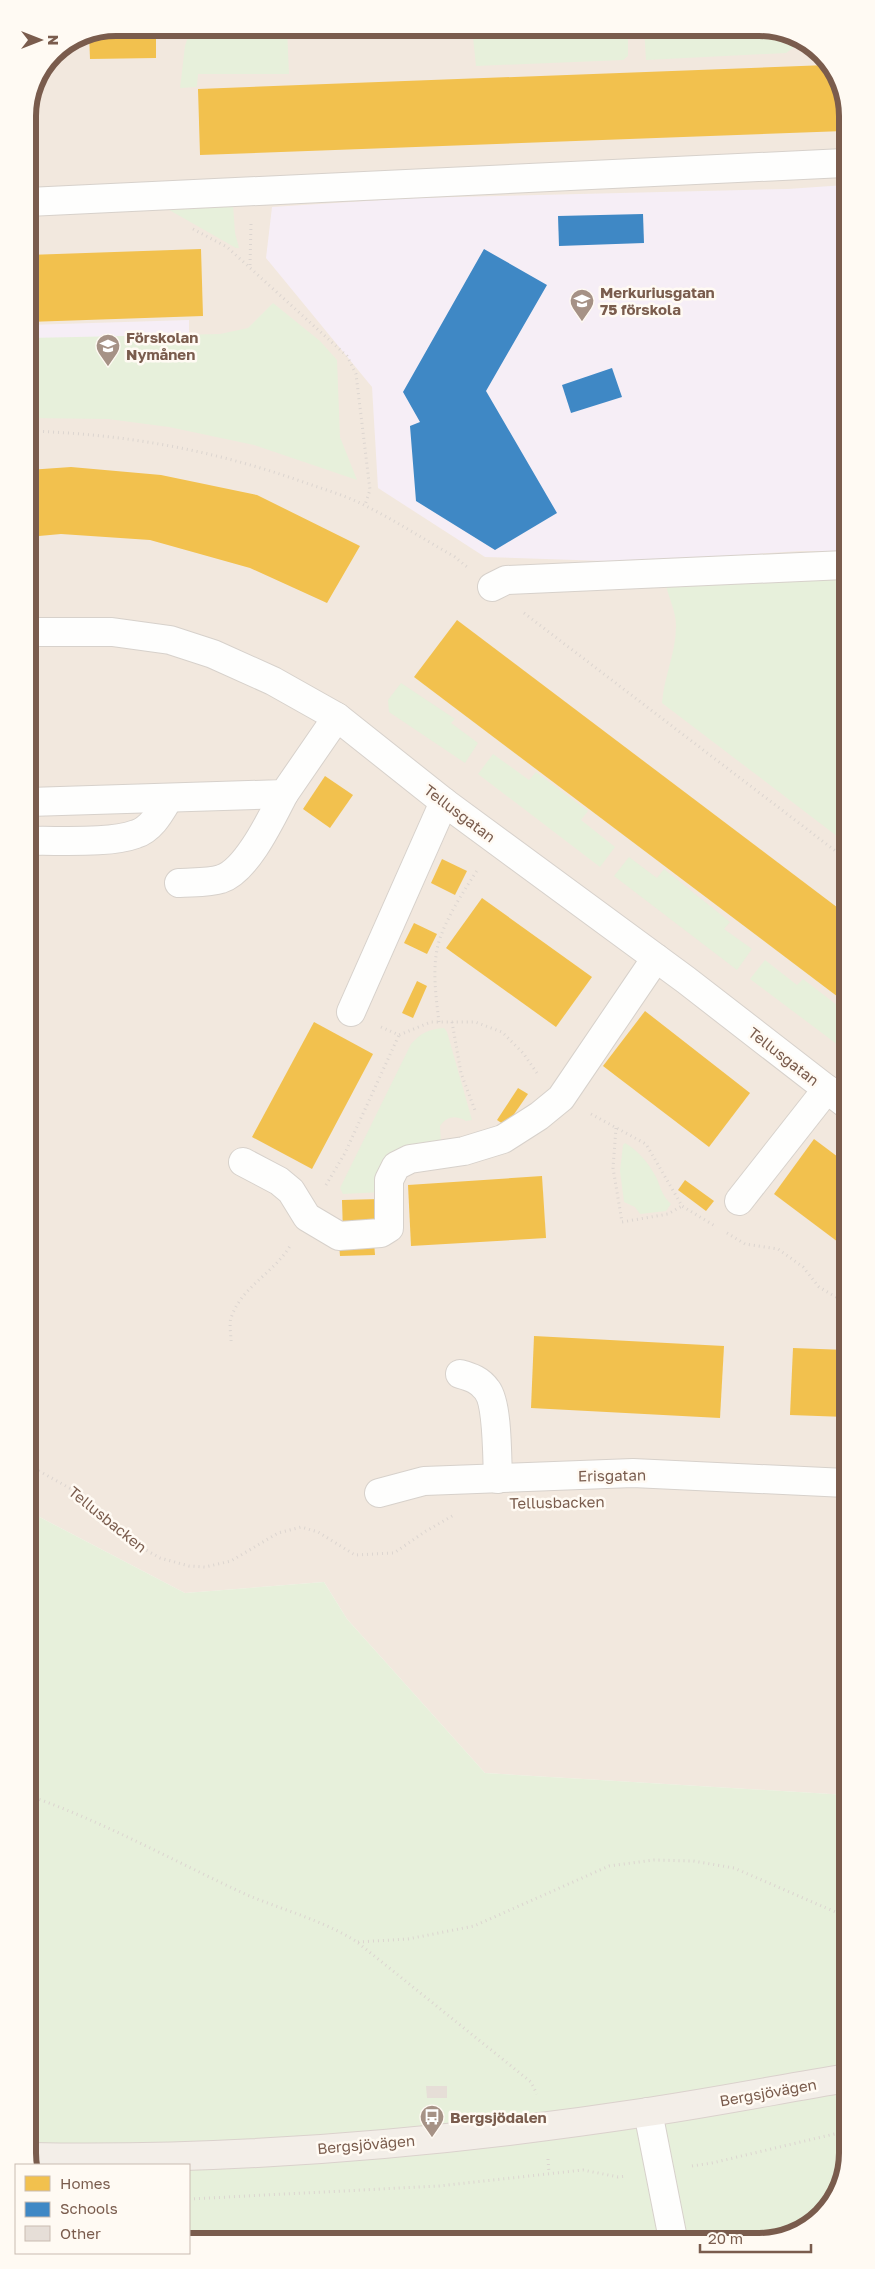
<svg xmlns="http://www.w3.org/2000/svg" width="875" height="2269" font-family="'Golos Text',sans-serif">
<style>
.residential{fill:#f2e8de}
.education{fill:#f6eef6}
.green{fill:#e7f0db}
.homes{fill:#f2c14e}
.schools{fill:#3f88c5}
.building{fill:#e6ded7}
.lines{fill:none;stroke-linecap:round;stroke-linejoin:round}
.minor-casing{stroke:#d7d1cb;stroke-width:30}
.major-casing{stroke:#dad1cc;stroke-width:30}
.path{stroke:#dcd5d0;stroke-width:3;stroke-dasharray:1 4;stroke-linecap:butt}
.minor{stroke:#fefefd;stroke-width:28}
.major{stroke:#f3eee8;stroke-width:28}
.labels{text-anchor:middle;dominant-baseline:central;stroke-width:5;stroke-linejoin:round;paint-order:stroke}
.poi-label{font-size:15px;font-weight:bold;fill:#7a5c4d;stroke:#fffaf3;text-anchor:start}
.street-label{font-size:15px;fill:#7a5c4d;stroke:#fffaf3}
.rim{fill:none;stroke:#7a5c4d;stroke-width:6}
</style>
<rect width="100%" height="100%" fill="#f9f5f0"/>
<path class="residential" d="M407 28H765L817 49 844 93 847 1795 485 1773 347 1619 324 1582 185 1593 30 1512 28 111 54 53 74 40Z"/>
<g class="education">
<path d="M845 185V551H800L636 562 485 557 378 488 372 387 266 258 272 207 413 198 788 189Z"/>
<path d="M189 320V421L28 411V325Z"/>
</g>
<g class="green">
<path d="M191 28H287L289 74H198L197 87 180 88 185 46Z"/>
<path d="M472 28H628V56L623 60 476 66Z"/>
<path d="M644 28H765L797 41V45L786 53 646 60Z"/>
<path d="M233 205 235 233 239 248H236L164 207Z"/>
<path d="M273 303 320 341 337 360 340 437 357 480 254 445 169 427 108 419 28 418V338L220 334 248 328Z"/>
<path d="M845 576 846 843 662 703C664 676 676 653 676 626 676 611 669 599 666 585Z"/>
<path d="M401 683 455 719 451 723 478 743 465 763 389 712 388 700Z"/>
<path d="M493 754 529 780 536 772 588 811 581 820 615 847 600 867 478 774Z"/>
<path d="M629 857 657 878 664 869 730 922 724 929 752 949 737 970 614 876Z"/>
<path d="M765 960 797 985 803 979 846 1012V1051L750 979Z"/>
<path d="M444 1028 447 1032 472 1120 466 1121C455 1115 447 1116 440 1126L441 1143 382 1192 343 1194 340 1188 411 1044C421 1033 429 1029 444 1028Z"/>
<path d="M625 1143C639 1151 650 1165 657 1179 661 1189 663 1197 671 1204L666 1211 640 1214 635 1207 624 1202 620 1171 623 1145Z"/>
<path d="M30 1512 185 1593 324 1582 347 1619 485 1773 847 1795V2153L829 2207 782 2238 189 2241V2165H31Z"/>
</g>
<g class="homes">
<path d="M116 27 156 28V58L90 59 89 33Z"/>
<path d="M827 65 844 93V131L200 155 198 89Z"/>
<path d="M201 249 203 316 28 322V255Z"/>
<path d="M71 467 161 475 257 495 360 546 327 603 250 568 150 540 61 534 28 537V470Z"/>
<path d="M457 620 846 914V1003L414 677Z"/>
<path d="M325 776 353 795 330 828 303 809Z"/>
<path d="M442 859 467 871 455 895 431 883Z"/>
<path d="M482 898 592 977 556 1027 446 948Z"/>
<path d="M414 923 437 934 427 954 404 943Z"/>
<path d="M417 981 427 986 413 1018 402 1013Z"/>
<path d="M645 1011 750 1093 709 1147 603 1066Z"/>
<path d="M314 1022 373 1054 312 1169 252 1137Z"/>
<path d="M518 1088 528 1094 506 1126 497 1120Z"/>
<path d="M814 1139 846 1163V1248L774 1194Z"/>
<path d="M542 1176 546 1238 411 1246 408 1185Z"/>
<path d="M685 1180 714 1201 706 1211 678 1190Z"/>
<path d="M381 1199 382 1232 343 1234 342 1200Z"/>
<path d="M374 1242 375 1255 340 1256 339 1244Z"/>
<path d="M534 1336 724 1346 720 1418 531 1408Z"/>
<path d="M793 1348 846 1350V1417L790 1415Z"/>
</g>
<g class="schools">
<path d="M643 214 644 243 559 246 558 216Z"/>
<path d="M484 249 547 285 486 391 557 513 495 550 416 501 410 426 420 422 403 392Z"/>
<path d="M612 368 622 397 571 413 562 385Z"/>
</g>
<path class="building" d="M426 2086H447V2098H427Z"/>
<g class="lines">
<defs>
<g id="minor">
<path d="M28 202 844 163"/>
<path d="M492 587 506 580 845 565"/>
<path d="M28 632H112L170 640 213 654 273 681 337 717 444 802 686 980 846 1104"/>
<path d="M29 802 284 794 337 717"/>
<path d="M29 841C58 840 109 844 136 834 152 829 161 811 169 798"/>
<path d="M179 883C192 882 209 883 221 879 247 871 272 817 284 794"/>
<path d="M351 1012 444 802"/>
<path d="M243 1162 279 1181 291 1191 307 1217 339 1236 381 1233 389 1228V1180L396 1166 410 1159 464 1151 503 1139 539 1116 561 1098 656 958"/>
<path d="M739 1201 827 1089"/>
<path d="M460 1374C471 1377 480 1380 487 1390 498 1404 497 1460 498 1479"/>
<path d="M379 1493 424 1481 633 1473 846 1483"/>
<path d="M648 2112 673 2239"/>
</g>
<path id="major" d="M31 2157C237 2161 444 2143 648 2112 715 2102 781 2089 847 2078"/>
</defs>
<use href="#minor" class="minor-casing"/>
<use href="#major" class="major-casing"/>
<g class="path">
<path d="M193 229 227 247 347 356 356 374 370 490 365 505"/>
<path d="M250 265 251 224"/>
<path d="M28 431C125 434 214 450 306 483 326 490 347 496 366 506 396 521 425 540 455 557L467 567"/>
<path d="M524 613 846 859"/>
<path d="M439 1022C436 997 432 970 438 945 444 921 465 889 478 869"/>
<path d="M452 1022 461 1073 476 1113"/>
<path d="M381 1027 399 1035 431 1022H475L502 1032 523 1053 537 1073"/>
<path d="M591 1114 646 1144 682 1206 715 1226"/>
<path d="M616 1128 613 1168 622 1222 668 1214 682 1206"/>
<path d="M326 1185 345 1153 399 1035"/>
<path d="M727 1233 745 1244 778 1249 803 1267 819 1287 846 1303"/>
<path d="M231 1341C231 1334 229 1324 231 1318 241 1287 274 1273 290 1246"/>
<path d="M30 1466 82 1495 132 1542 160 1558 189 1566 205 1567 231 1561 278 1533 301 1527 318 1532 355 1555 394 1553 426 1531 454 1515"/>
<path d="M30 1796C104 1822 174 1861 245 1894 282 1910 323 1920 357 1942L531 2082 537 2094"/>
<path d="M358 1942 408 1939 474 1926 609 1866 654 1860 693 1861 734 1868 847 1917"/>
<path d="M548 2159 549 2173"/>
<path d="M692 2166 712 2163 847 2131"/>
<path d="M189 2199 439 2186 583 2170 618 2177 627 2176"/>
</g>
<use href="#minor" class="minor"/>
<use href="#major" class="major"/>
</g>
<defs>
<symbol id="school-pin" viewBox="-11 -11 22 30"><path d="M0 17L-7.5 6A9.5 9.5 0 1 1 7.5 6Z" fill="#a69286" stroke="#fffaf3"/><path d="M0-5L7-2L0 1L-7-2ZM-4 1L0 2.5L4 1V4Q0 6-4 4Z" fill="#fff"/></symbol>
<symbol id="bus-pin" viewBox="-11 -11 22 30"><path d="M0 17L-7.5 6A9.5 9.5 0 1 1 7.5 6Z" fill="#a69286" stroke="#fffaf3"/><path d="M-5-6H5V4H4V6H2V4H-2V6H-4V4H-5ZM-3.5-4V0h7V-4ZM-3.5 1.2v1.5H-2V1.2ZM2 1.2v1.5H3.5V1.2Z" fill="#fff"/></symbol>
</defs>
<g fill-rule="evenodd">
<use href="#school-pin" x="568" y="287" width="28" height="38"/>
<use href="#school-pin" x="94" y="332" width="28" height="38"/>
<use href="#bus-pin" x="418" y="2103" width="28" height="38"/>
</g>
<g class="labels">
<g class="poi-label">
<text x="600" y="292">Merkuriusgatan<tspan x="600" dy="17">75 förskola</tspan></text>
<text x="126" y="337">Förskolan<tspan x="126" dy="17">Nymånen</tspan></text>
<text x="450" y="2117">Bergsjödalen</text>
</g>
<g class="street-label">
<text transform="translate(460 813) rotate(37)">Tellusgatan</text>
<text transform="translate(784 1056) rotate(38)">Tellusgatan</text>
<text transform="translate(612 1475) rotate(-1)">Erisgatan</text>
<text transform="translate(557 1502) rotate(-1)">Tellusbacken</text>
<text transform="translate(108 1519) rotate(39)">Tellusbacken</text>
<text transform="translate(768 2092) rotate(-10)">Bergsjövägen</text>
<text transform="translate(366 2144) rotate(-5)">Bergsjövägen</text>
</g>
</g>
<path d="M0 0H875V2269H0ZM116 36H759A80 80 0 0 1 839 116V2153A80 80 0 0 1 759 2233H116A80 80 0 0 1 36 2153V116A80 80 0 0 1 116 36Z" fill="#fffaf3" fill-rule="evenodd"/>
<path class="rim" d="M116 36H759A80 80 0 0 1 839 116V2153A80 80 0 0 1 759 2233H116A80 80 0 0 1 36 2153V116A80 80 0 0 1 116 36Z"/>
<rect x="15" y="2164" width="175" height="90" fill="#fffaf3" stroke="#cabbb1"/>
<rect x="25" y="2176" width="25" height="15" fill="#f2c14e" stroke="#cabbb1"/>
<text x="60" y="2189" font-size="15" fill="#7a5c4d">Homes</text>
<rect x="25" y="2202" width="25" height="15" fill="#3f88c5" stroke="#cabbb1"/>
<text x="60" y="2214" font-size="15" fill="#7a5c4d">Schools</text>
<rect x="25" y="2226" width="25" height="15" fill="#e6ded7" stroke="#cabbb1"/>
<text x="60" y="2239" font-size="15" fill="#7a5c4d">Other</text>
<g transform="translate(40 40) rotate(90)" stroke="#fffaf3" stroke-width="4" paint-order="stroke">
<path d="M0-4L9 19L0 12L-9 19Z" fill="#7a5c4d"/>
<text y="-8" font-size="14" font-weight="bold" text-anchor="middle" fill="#7a5c4d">N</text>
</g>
<path d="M700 2244v8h111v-8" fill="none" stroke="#7a5c4d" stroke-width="2.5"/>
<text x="708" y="2244" font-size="15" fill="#7a5c4d" stroke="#fffaf3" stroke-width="4" paint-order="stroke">20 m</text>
</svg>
